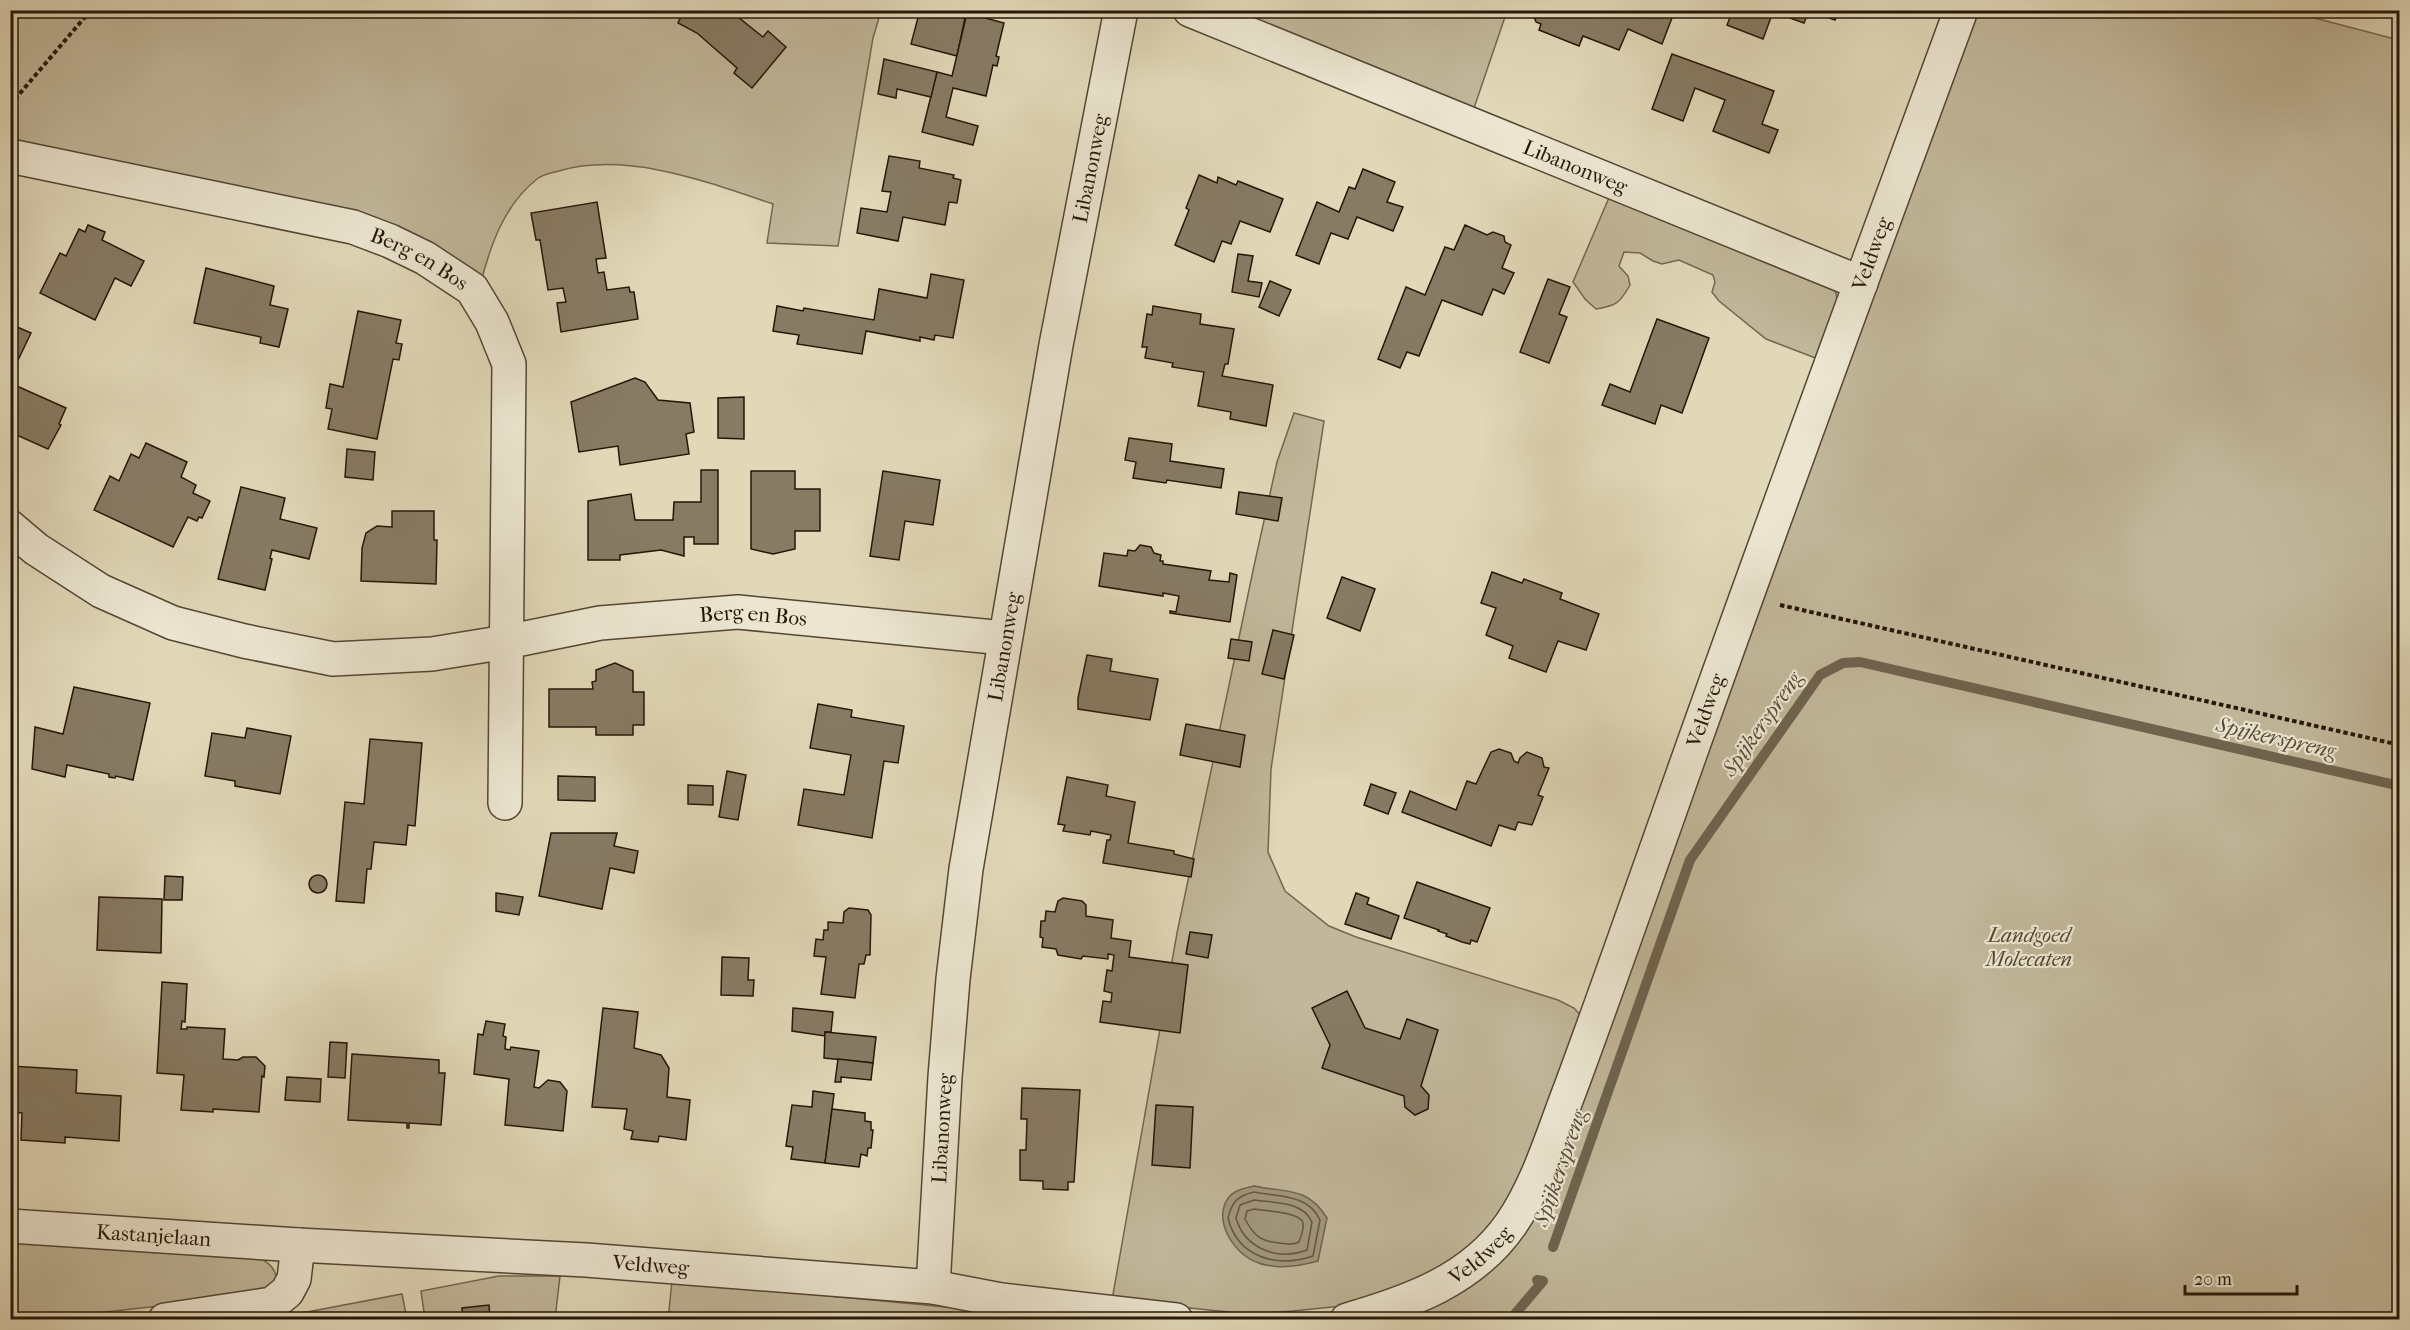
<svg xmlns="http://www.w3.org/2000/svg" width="2410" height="1330" font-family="'IM FELL French Canon',serif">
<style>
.green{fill:#c1b79a;stroke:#736651;stroke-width:1.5;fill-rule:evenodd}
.water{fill:#a1967c;stroke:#6f634e;stroke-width:1.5}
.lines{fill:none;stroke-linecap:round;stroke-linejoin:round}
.shore{stroke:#635642;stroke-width:1.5}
.stream{stroke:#6f634e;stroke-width:10}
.building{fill:#877b64;stroke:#251608;stroke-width:1.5}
.street-casing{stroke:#544634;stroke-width:36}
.path{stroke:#251608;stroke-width:4;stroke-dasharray:4.5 3;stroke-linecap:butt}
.street{stroke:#ece6d1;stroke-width:33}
.labels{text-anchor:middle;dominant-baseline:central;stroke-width:4.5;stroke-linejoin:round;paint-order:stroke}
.street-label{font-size:21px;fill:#251608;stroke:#ece6d1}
.park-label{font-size:21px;font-style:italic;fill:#544634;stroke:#ece6d1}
.water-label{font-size:22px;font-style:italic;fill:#574936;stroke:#ece6d1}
</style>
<rect width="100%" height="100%" fill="#e1d8b8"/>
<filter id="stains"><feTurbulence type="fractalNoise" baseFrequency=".00333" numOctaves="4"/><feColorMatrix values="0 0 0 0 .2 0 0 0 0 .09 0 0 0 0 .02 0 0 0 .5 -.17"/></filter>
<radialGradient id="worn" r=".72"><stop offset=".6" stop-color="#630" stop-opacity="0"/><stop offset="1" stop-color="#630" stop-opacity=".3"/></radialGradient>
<g class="green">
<path d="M10 11H881L873 38 838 246 767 243 773 204C708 182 627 151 559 171 552 173 543 174 537 179 504 205 490 246 480 286L460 267 11 145Z"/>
<path d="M1232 11H1507L1473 111Z"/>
<path d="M1975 11H2288L2399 40V1319L1403 1320 1457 1290 1608 1026Z"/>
<path d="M1611 193 1822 280 1835 290 1839 305 1818 359 1766 339 1719 301 1712 292 1715 282 1713 275 1679 260 1662 264 1653 261 1640 253 1624 252 1619 266 1628 276 1630 285C1620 303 1616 306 1596 309L1585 299 1573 282Z"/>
<path d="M1294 413 1324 421 1271 769 1268 852 1285 891 1329 926 1356 937 1558 1000 1574 1008 1583 1018 1519 1182 1498 1219 1439 1273 1342 1306 1293 1311 1248 1314 1112 1300 1177 933 1254 566 1277 462ZM1254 1186 1273 1190 1276 1265 1261 1264Z"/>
<path d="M10 1241 255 1256C269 1262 276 1268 278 1284L261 1295 41 1319 11 1318Z"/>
<path d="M499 1276H560L555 1319H425L421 1291Z"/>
<path d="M672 1281 967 1309 966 1320H668Z"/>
<path d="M402 1294 407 1319 265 1320Z"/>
</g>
<path class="water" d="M1254 1186C1287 1193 1307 1186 1327 1218L1318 1261C1300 1266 1278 1270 1259 1263 1235 1256 1211 1220 1229 1197 1235 1190 1245 1188 1254 1186Z"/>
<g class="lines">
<g class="shore">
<path d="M1254 1192C1279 1197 1308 1194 1320 1220L1313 1256C1277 1268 1238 1258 1228 1218 1232 1202 1237 1196 1254 1192Z"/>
<path d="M1254 1200C1274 1203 1303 1201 1312 1222L1307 1250C1278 1261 1245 1249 1236 1218L1240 1205Z"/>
<path d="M1254 1209C1264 1211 1301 1212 1303 1223 1304 1229 1301 1237 1299 1242 1293 1245 1287 1244 1279 1243 1260 1241 1254 1236 1245 1219L1247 1211Z"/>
</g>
<g class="stream">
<path d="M1553 1247 1690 860 1820 675 1843 663 1860 662 2400 786"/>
<path d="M1510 1320 1543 1281 1537 1280"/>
</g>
</g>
<g class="building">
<path d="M684 10H735L733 13 763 37 768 31 786 47 752 88 734 73 737 68 697 33 678 23Z"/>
<path d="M920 10H935L965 18 957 56 911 44Z"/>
<path d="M1534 10H1675L1662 44 1628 29 1619 50 1583 36 1579 46 1539 30 1541 24 1536 22 1533 14Z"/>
<path d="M1733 10H1839L1835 20 1809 11 1804 23 1773 12 1763 39 1727 25Z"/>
<path d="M967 13 1004 23 996 56 999 57 997 66 993 65 986 96 953 88 946 117 978 126 973 145 922 132 937 72 952 76Z"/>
<path d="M1672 54 1774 91 1762 124 1778 130 1769 153 1713 131 1725 100 1695 88 1683 121 1652 109Z"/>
<path d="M884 59 937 72 931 97 897 89 896 98 878 94Z"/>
<path d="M889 156 920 161 919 168 954 175 953 178 961 180 957 203 949 202 945 225 903 217 898 241 857 233 861 208 887 212 891 192 882 191Z"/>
<path d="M1363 169 1395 182 1387 202 1403 207 1393 231 1357 217 1348 239 1331 233 1319 264 1296 255 1317 202 1339 212 1349 187 1355 189Z"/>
<path d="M1199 175 1217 183 1218 177 1236 185 1238 181 1283 199 1270 232 1240 221 1231 244 1222 241 1214 262 1175 245 1189 210 1186 208Z"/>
<path d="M597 202 606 258 596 259 598 273 604 272 607 290 629 287 630 292H634L638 319 561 332 557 303 566 302 563 288 548 290 540 240H536L531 213Z"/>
<path d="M88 225 105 232 102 240 144 261 131 286 115 278 95 320 40 293 60 253 66 256 79 229 85 232Z"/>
<path d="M1465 225 1487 235 1493 232 1504 236 1505 242 1511 245 1502 268 1514 273 1504 294 1493 289 1482 315 1442 300 1419 356 1407 352 1400 368 1378 359 1406 287 1425 295 1445 247 1454 250Z"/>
<path d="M1238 254 1253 256 1248 281 1262 283 1259 297 1232 292Z"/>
<path d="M206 268 274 286 270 305 288 309 279 347 260 343 261 337 194 323Z"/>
<path d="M931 274 964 280 953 338 935 335 934 340 920 337V341L866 331 862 354 797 344 799 335 773 331 777 306 803 311 804 308 874 320 879 289 927 298Z"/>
<path d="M1548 279 1570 287 1559 314 1567 317 1549 363 1520 352Z"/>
<path d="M1270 281 1291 290 1279 316 1259 307Z"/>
<path d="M1153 306 1201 314 1200 324 1234 329 1228 364H1225L1222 376 1273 385 1266 426 1230 419 1231 412 1198 406 1204 372 1172 367 1173 363 1145 358 1147 347H1142L1147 314 1152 315Z"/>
<path d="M358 311 401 320 396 343 402 344 399 360 393 359 377 439 328 429 332 409 326 408 330 384 343 387Z"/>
<path d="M1657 319 1709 338 1682 413 1661 405 1655 424 1602 405 1610 384 1630 392Z"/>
<path d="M10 324 31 333 10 377Z"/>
<path d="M635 378 645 382 658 400 690 403 694 432 686 434 689 454 620 465 618 446 579 452 571 402Z"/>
<path d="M10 383 66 408 59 424 61 425 48 449 10 432Z"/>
<path d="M744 397V439L718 438V398Z"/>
<path d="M1129 438 1172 444 1170 461 1224 469 1221 488 1167 480 1166 483 1133 478 1136 462 1125 460Z"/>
<path d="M146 443 187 462 181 477 196 485 193 493 210 501 202 518 199 517 197 521 188 517 173 547 94 510 110 476 119 481 131 454 139 458Z"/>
<path d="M347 449 375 452 373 480 345 477Z"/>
<path d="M701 470H718V544H694V537H684V556L661 550 620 555V560H588V501L631 494 635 520H673L674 502H701Z"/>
<path d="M751 471H795V489H820V531H795V549L773 554 751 549Z"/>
<path d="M883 471 940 480 933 525 905 521 899 560 870 556Z"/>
<path d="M241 487 285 498 280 519 317 528 309 559 272 550 270 558 272 559 265 590 218 579Z"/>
<path d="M1239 492 1282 498 1278 521 1236 514Z"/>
<path d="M392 511H434V540H437L436 584 361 581 362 548 366 533 377 526 392 527Z"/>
<path d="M1140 545 1151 547 1154 553 1161 555 1160 561H1163V564L1211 571 1209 580 1229 582 1230 573 1237 575 1230 622 1170 613V611L1176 612 1179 596 1163 593V596L1099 586 1104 553 1127 556 1128 550 1135 551Z"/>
<path d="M1492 572 1522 583 1524 579 1562 593 1560 599 1599 614 1586 650 1558 641 1546 672 1509 658 1513 646 1486 635 1496 608 1481 603Z"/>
<path d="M1342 577 1375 589 1360 631 1327 618Z"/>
<path d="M1273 630 1294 635 1284 679 1262 674Z"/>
<path d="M1231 639 1252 642 1249 661 1228 658Z"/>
<path d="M1087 655 1112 659 1110 671 1158 679 1150 720 1078 709V698Z"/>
<path d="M615 663 633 671V692H644V725H633V735H596V727H549V689H593L592 682 596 681V670Z"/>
<path d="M74 687 150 703 133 780 116 776 115 778 109 777V774L67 765 65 777 32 769 35 727 63 734Z"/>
<path d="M818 704 852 710 851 717 904 726 898 763 884 761 872 838 798 825 804 789 844 795 851 755 810 748Z"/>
<path d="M1186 724 1245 735 1240 767 1180 755Z"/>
<path d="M247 728 291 736 280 794 235 786V781L205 776 212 733 245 738Z"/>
<path d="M370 739 422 743 415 826 408 825 406 845 374 842 371 869H367L364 903 336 901 345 802 364 804Z"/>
<path d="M1499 749 1511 753 1514 761 1518 763 1520 758 1527 752 1542 758 1544 767 1549 768 1538 795 1543 797 1532 825 1518 822 1515 830 1499 825 1491 846 1402 812 1410 791 1456 810 1467 781 1476 784 1491 752Z"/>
<path d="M727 771 746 775 738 820 719 817Z"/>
<path d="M558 776 595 777V801L558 800Z"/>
<path d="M1067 777 1108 785 1106 796 1135 802 1128 843 1174 851V854L1194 859 1191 877 1103 863 1107 840H1110L1111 835 1091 831 1090 835 1063 831 1065 825 1058 824Z"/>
<path d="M1371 784 1396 793 1388 814 1364 805Z"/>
<path d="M688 785 713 786V805L688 804Z"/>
<path d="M551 833H617L614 846 638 851 634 873 610 868 602 909 539 896Z"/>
<circle cx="318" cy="884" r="9"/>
<path d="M165 876 183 877 182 900H164Z"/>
<path d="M1417 882 1490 908 1477 942 1471 940 1470 944 1462 942 1446 936 1447 934 1438 931 1439 930 1404 918Z"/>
<path d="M496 893 523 897 519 915 496 911Z"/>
<path d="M1356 893 1369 898 1367 904 1399 916 1391 939 1345 924Z"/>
<path d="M99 897 162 899 161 953 97 950Z"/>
<path d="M1063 898 1082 901 1086 905V916L1113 920 1111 938 1131 941 1129 957 1188 965 1180 1033 1100 1022 1103 1001 1111 1002 1112 993 1104 991 1107 970 1112 971 1114 955 1108 954V959L1083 956 1081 959 1058 955 1056 949 1042 947 1043 938 1040 937 1041 921H1045L1046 911 1055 912 1058 901Z"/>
<path d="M849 908 868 910 871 915 870 955H866L864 964H859L855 998 821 994 826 957 814 956 816 939 823 940 824 930H828V922L843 923 844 912Z"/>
<path d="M1190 932 1212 935 1208 958 1186 954Z"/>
<path d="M722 957 749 958 748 980H754L753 996 721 995Z"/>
<path d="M162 982 187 984 185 1022 182 1021 181 1029H187V1027L225 1029 223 1059 238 1060 243 1057H256L265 1066 264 1077 262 1076 259 1112 213 1109V1112L181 1110 184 1075 157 1073Z"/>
<path d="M1347 991 1365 1028 1400 1039 1407 1019 1438 1030 1421 1086 1429 1095 1428 1109 1415 1115 1405 1107 1404 1096 1322 1068 1330 1045 1312 1008Z"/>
<path d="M603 1008 638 1012 634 1048 661 1055 669 1068 667 1097 690 1100 686 1140 659 1136 658 1142 631 1139 633 1131 624 1129 627 1109 592 1107Z"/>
<path d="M793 1008 833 1012 831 1032H825V1036L792 1031Z"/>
<path d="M486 1021 505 1024 503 1036 506 1037 505 1049 510 1050 511 1047 539 1051 534 1087 539 1088 548 1080 560 1082 567 1091 563 1131 505 1125 509 1079 474 1074 478 1034 483 1035Z"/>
<path d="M825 1032 876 1037 873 1063 824 1058Z"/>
<path d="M330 1042 347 1043 345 1078 328 1077Z"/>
<path d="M352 1054 439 1060V1073H445L441 1125 409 1123V1128H407V1123L348 1120Z"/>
<path d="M838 1059 873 1063 871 1080 841 1077V1082H835Z"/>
<path d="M10 1066 77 1070 76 1093 121 1096 119 1141 65 1137V1143L21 1140 22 1113 10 1112Z"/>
<path d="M287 1077 321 1079 320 1102 285 1100Z"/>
<path d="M1022 1088 1080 1090 1074 1182H1068V1190L1043 1189V1181L1020 1180V1150H1026L1027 1119H1021Z"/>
<path d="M813 1091 834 1094 825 1163 791 1159 793 1147 786 1146 792 1105 812 1107Z"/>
<path d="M1156 1105 1193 1107 1190 1168 1152 1165Z"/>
<path d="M832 1109 865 1113V1121L871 1122V1130H873L871 1148H868L867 1156 861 1154 859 1167 825 1163Z"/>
<path d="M489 1305 490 1320H463L462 1308Z"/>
</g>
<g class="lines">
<defs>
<g id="street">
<path id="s1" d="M1190 10 1861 283"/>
<path id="s2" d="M10 156 353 227 390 241 425 258 472 289 492 322 509 364 505 803"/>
<path id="s3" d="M10 527 36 549 101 591 173 623 244 641 333 659 432 654 506 642 600 623 738 612 1004 638"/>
<path id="s4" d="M10 1226 298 1245 586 1260 933 1287 1001 1300 1176 1320"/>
<path id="s5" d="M933 1287 945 1077 953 979 966 869 1056 345 1121 10"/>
<path d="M165 1320 272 1304 287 1292 294 1279 298 1245"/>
<path id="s6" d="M1347 1320C1410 1302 1472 1280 1511 1224 1539 1183 1553 1133 1571 1087 1604 998 1635 909 1667 819 1762 549 1862 280 1961 10"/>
</g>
</defs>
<use href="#street" class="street-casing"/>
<g class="path">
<path d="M10 105 85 17 96 10"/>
<path d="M1780 605 2400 745"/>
</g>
<use href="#street" class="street"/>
</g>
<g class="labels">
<g class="street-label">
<text stroke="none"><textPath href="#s1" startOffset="416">Libanonweg</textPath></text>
<text stroke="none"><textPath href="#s5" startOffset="1131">Libanonweg</textPath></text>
<text stroke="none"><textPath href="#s6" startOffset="1230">Veldweg</textPath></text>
<text stroke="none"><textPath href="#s2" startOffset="424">Berg en Bos</textPath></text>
<text stroke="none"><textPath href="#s3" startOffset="778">Berg en Bos</textPath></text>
<text stroke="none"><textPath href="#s5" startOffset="645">Libanonweg</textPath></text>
<text stroke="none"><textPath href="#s6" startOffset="744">Veldweg</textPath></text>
<text stroke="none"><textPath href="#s5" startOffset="159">Libanonweg</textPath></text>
<text stroke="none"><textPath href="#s4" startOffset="144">Kastanjelaan</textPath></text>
<text stroke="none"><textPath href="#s6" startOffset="150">Veldweg</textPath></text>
<text stroke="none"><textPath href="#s4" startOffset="642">Veldweg</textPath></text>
</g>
<g class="park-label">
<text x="2029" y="935">Landgoed<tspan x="2029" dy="24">Molecaten</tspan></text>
</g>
<g class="water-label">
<text transform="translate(1762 724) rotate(-55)">Spijkerspreng</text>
<text transform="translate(2276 738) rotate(13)">Spijkerspreng</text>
<text transform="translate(1560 1168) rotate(-71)">Spijkerspreng</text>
</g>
</g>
<rect width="2410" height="1330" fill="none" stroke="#e1d8b8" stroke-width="36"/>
<rect x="12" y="12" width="2386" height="1306" fill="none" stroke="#251608" stroke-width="3"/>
<rect x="18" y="18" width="2374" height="1294" fill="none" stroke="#251608" stroke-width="1.5"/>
<path d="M2185 1285v9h112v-9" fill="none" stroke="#251608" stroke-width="3"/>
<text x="2194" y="1285" font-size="18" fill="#251608" stroke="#ece6d1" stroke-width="4.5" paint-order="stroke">20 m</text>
<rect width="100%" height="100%" filter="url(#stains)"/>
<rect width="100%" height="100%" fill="url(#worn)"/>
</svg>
